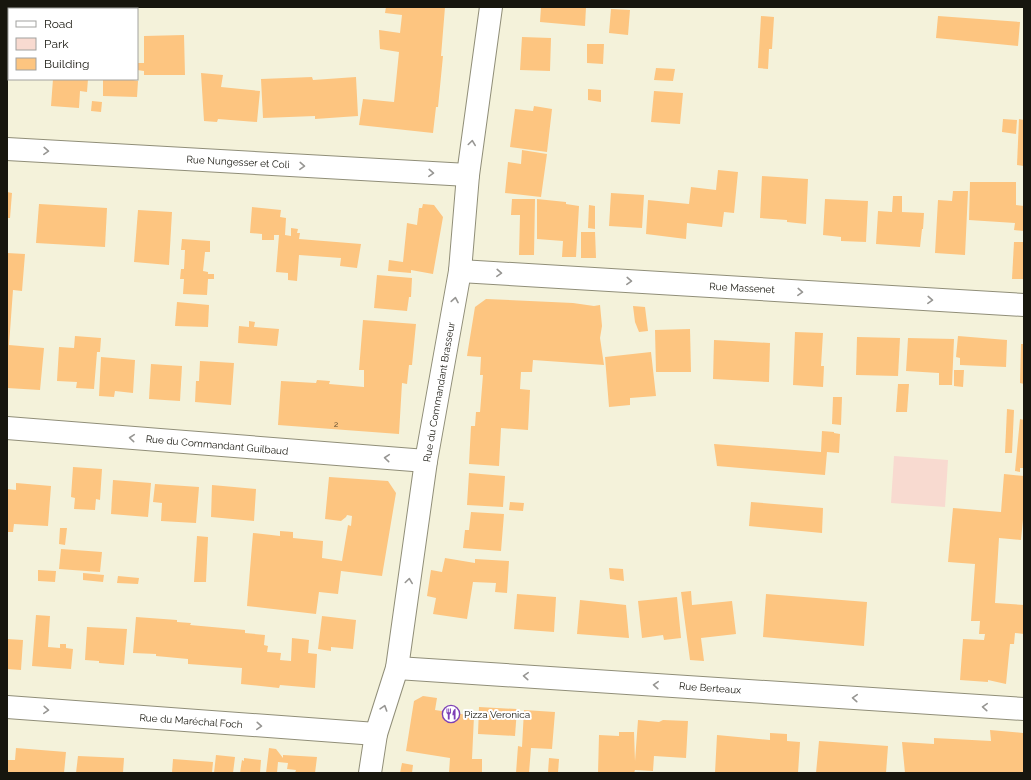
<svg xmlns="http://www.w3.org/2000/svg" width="1031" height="780" font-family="Raleway,sans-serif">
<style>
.green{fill:#f8dad0}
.building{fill:#fdc580}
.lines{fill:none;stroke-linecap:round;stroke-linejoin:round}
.street-casing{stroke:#908e78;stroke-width:24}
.street{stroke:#fff;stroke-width:22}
.oneway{stroke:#979693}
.labels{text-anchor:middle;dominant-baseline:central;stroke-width:4;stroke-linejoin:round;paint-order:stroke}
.number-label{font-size:8px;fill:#50422a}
.street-label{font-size:10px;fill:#17160e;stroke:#fff}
.poi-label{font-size:10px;fill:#17160e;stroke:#fff;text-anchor:start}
</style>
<rect width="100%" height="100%" fill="#f4f2da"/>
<path class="green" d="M894 456 948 460 945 507 891 503Z"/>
<g class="building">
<path d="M7 7H18V9H9V27H7Z"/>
<path d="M386 7H445L441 56 421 54 443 56 438 107H436L433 133 359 125 363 99 394 102 399 52 380 49 379 30 400 33 402 15 385 13Z"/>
<path d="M541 7H586L585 26 540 22Z"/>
<path d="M611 9 630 10 628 35 609 33Z"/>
<path d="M761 16 774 17 772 49H769L768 69 758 68Z"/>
<path d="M938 16 1020 22 1018 46 936 38Z"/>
<path d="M184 35 185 75H144V71L137 70V63H144V36Z"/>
<path d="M522 37 551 38 550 71 520 70Z"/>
<path d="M587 44H604L603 64 587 63Z"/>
<path d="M656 68 675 69 673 81 654 80Z"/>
<path d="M201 73 223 75 221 87 260 91 257 122 218 119 217 122 204 121Z"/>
<path d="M312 77 313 80 356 77 358 116 315 119V116L263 118 261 79Z"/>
<path d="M53 79H88L87 92 80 91 79 108 51 106Z"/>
<path d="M103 79H133V80L138 81 137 97 103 96Z"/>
<path d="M588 89 601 90V102L588 100Z"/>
<path d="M654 91 683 93 680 124 651 122Z"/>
<path d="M92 101 102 102 101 112 91 111Z"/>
<path d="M534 106 552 109 547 152 510 147 515 109 533 111Z"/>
<path d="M1003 119 1017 120 1016 134 1002 132Z"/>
<path d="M1019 119 1024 120V166L1017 165Z"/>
<path d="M522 150 547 154 541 197 505 193 508 162 521 164Z"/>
<path d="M718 170 738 172 734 213 724 212 722 227 687 223 686 239 646 234 648 200 689 204 691 187 716 190Z"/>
<path d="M762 176 808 179 806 224 787 222V220L760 218Z"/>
<path d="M970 182H1016V205L1024 206V231L1014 230 1015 223 969 220Z"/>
<path d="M953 191H968L965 255 935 253 938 200 952 201Z"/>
<path d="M7 192 12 193 10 218H7Z"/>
<path d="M611 193 644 195 642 228 609 226Z"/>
<path d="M893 196H902V212L924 213 923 229H922L920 247 876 244 878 211 892 212Z"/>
<path d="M512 199H535L534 255H519L520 215H511Z"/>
<path d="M537 199 566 202V204L579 206 576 257H562L563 241 537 239Z"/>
<path d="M825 199 868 201 866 242 841 241V237L823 235Z"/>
<path d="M39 204 107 208 105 247 36 243Z"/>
<path d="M423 204 434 205 443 217 433 274 411 270V273L388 271 389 260 403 262 407 223 417 225 419 208H422Z"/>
<path d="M589 205 595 206V229L588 228Z"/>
<path d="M252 207 281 210 280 217 286 218 285 235 291 236V228L298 229 297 233H300L299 239 361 244 357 268 340 266 341 258 299 255 297 281 288 280V273L276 272 279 235H274V240H262V234L250 233Z"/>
<path d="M138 210 172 212 169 265 134 262Z"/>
<path d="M581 232H595L596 258H581Z"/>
<path d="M182 239 210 241V252H205L203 271 208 272V274H214V279H208L207 295 183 294 184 279H180L181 269H184L185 250H181Z"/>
<path d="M1014 242H1024V279H1012Z"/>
<path d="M7 253 25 254 22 291 13 290 9 345 44 348 40 390 7 388Z"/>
<path d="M377 275 412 278 411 297H409L407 311 374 308Z"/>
<path d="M486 299 573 303 594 306 600 305 602 326 600 338 604 365 533 360 532 372H521L520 389 530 390 528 430 501 428 499 466 469 464 471 426H475L476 412H480L483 375H480L481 357 467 356 475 307Z"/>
<path d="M177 302 209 305 208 327 175 326Z"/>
<path d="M633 306 645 307 648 331 639 332 635 322Z"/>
<path d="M363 320 416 324 412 365H409L407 384 402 383 399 434 278 425 281 381 316 383 317 380 330 381 329 384 364 387V370H359Z"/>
<path d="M249 321 255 322 254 327 279 329 277 346 238 343 239 326 249 327Z"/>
<path d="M690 329 691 372H656L655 330Z"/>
<path d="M795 332 823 333 821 366H824L823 387 793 385Z"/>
<path d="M75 336 101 338 100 352H97L94 389 76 388 77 382 57 381 59 347 74 348Z"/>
<path d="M958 336 1007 340 1006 367 960 365V358L956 357Z"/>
<path d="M857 337 900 338 898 376 856 375Z"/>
<path d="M908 338 954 339 952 385H939V373L906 371Z"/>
<path d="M714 340 770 343 769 382 713 379Z"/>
<path d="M1021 344H1024V384L1020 383Z"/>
<path d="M651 352 656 396 630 398V405L609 407 605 357Z"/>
<path d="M101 357 135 360 133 393 115 391 114 397 99 396Z"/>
<path d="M200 361 234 363 231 405 195 402 196 381H199Z"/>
<path d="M151 364 182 366 180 401 149 399Z"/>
<path d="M954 370H964L963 387 954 386Z"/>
<path d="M898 384H909L907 412H896Z"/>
<path d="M833 397H842L841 425 832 424Z"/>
<path d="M1007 409 1014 410 1012 453H1005Z"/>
<path d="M1020 419 1024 420V468H1020V472L1015 471Z"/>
<path d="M822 431 834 432V433L840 434 839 453 827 452 825 475 717 466 714 444 821 452Z"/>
<path d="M73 467 102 469 100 500 96 499 95 510 74 509 75 498 71 497Z"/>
<path d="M469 473 505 476 503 507 467 505Z"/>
<path d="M1004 474 1024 476V509L1021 540 999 538 995 603 1024 605V634L1015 633 1014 644H1010L1006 684 988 680V682L960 680 963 639 984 640 985 634H979L980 621H971L975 564 948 562 953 508 1001 512Z"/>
<path d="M329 477 388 481 396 493 382 576 341 571 338 594 319 592 316 614 247 606 253 533 280 536V531L293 532V538L323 541 322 558 342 561 348 525 351 526 352 516 347 515 346 517 341 521 325 519Z"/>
<path d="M113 480 151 483 148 517 111 514Z"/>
<path d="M16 483 51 486 48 526 14 524 13 532H7V489L16 490Z"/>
<path d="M155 484 199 487 196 523 161 521 162 503 153 502Z"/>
<path d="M212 485 256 489 254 521 211 517Z"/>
<path d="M510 502 524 503 523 511 509 510Z"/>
<path d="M751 502 823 508 822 533 749 526Z"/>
<path d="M471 512 504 514 501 551 463 548 465 530H469Z"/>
<path d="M60 528H67L65 545 59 544Z"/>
<path d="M197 536 208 537 206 582H194Z"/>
<path d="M61 549 102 552 100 572 59 569Z"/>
<path d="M445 558 475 563V559L509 561 507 593 495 592 496 583 473 582 467 619 433 614 436 598 427 596 431 570 442 572Z"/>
<path d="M609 568 623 569 624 581 610 579Z"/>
<path d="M38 570 56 571 55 582 38 581Z"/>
<path d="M83 573 104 575 103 582 83 580Z"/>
<path d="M118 576 139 578 138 584 117 583Z"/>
<path d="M691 591 692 605 732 601 736 634 701 638 704 661 690 660 681 592Z"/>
<path d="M517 594 556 597 554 632 514 629Z"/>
<path d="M766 594 867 602 864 646 763 637Z"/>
<path d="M677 597 681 638 664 640 663 635 642 638 638 601Z"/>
<path d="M580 600 626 605 629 638 577 634Z"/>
<path d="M36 615 50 616 48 647 60 648V644H66V648L73 649 71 669 32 666Z"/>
<path d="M322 616 356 620 353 649 331 647V651L318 649Z"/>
<path d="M136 617 177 620V622L191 623 190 625 245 630V633L265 635 264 645 268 646 267 652 281 653 280 660 291 661 292 638 309 640 308 653 317 654 315 688 280 685 279 688 241 684 242 668 188 664V659L156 656V654L133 653Z"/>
<path d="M87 627 127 629 124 665 99 663V661L85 660Z"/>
<path d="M7 639 23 640 21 670 7 669Z"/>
<path d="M423 696 437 698 435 710 474 716 472 759H482V773H449L450 758 406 751 414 701Z"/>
<path d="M479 707 517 709 515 736 478 734Z"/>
<path d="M524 710 555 712 552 749 531 748 529 773H516L518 746 522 747Z"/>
<path d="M638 720 659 722 663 720 688 721 686 758 654 756 653 771 635 770 634 773H598L599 735 619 736V732H634L635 761Z"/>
<path d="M990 730 1023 733 1024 773H905L902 742 934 744V738L991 741Z"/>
<path d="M770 733 787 734V741L800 742 798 773H715L717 735 770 740Z"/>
<path d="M819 741 888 746 886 773H816Z"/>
<path d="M16 748 66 752 64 773H7V760H15Z"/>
<path d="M269 748 276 749 283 758V755L317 757 315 773H295L296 770 287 769 288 763 278 762 277 773H266Z"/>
<path d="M216 755 235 757 233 773H214Z"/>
<path d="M78 756 124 758 123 773H76Z"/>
<path d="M244 758 261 760 260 773H240L242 760 244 761Z"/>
<path d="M549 758 559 759 558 773H548Z"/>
<path d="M173 759 213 762 212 773H172Z"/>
<path d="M402 763 413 765 412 773H400Z"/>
</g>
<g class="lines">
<defs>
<g id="street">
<path d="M7 149 468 175"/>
<path d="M460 271 1024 305"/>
<path d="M7 428 426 461"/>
<path d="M397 668 1024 709"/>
<path d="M7 707 376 734"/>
<path d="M370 773 376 734 397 668 426 461 460 271 468 175 491 7"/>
</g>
</defs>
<use href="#street" class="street-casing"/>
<use href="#street" class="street"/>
</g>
<defs><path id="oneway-chevron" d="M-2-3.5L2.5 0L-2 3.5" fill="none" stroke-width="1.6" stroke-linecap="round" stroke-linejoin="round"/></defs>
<g class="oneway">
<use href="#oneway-chevron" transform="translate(472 143) rotate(-82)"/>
<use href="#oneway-chevron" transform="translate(46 151) rotate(3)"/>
<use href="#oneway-chevron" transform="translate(302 166) rotate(3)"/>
<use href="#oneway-chevron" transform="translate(431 173) rotate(3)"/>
<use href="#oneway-chevron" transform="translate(499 273) rotate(3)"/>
<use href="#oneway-chevron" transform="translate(629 281) rotate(3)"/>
<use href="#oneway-chevron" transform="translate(800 292) rotate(3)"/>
<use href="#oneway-chevron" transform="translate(455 300) rotate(-80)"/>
<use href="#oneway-chevron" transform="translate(930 300) rotate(3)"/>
<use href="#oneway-chevron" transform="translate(132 438) rotate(-175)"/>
<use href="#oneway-chevron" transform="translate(387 458) rotate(-175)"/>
<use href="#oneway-chevron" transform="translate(409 581) rotate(-82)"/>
<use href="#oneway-chevron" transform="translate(526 676) rotate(-176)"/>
<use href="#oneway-chevron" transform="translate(656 685) rotate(-176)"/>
<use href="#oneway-chevron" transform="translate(855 698) rotate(-176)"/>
<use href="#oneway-chevron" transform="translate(985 707) rotate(-176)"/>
<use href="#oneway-chevron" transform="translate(384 708) rotate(-72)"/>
<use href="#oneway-chevron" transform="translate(46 710) rotate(4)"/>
<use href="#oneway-chevron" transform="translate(259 726) rotate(4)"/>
</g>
<defs>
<symbol id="restaurant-ring" viewBox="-11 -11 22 22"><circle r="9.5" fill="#fff" stroke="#7d40b6" stroke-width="1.5"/><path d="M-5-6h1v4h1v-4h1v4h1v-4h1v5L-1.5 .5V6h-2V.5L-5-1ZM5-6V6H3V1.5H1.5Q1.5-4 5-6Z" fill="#7d40b6"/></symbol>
</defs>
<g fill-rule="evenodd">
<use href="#restaurant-ring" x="441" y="704" width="20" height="20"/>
</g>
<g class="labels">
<g class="number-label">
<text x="336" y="424">2</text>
</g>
<g class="street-label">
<text transform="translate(238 162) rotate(3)">Rue Nungesser et Coli</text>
<text transform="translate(742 288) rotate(3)">Rue Massenet</text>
<text transform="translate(439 392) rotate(-80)">Rue du Commandant Brasseur</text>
<text transform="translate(217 445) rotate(5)">Rue du Commandant Guilbaud</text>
<text transform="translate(710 688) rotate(4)">Rue Berteaux</text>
<text transform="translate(191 721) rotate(4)">Rue du Maréchal Foch</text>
</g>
<g class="poi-label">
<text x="464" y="714">Pizza Veronica</text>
</g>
</g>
<rect width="1031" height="780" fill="none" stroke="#17160e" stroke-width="16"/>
<rect x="8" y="8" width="130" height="72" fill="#ffffff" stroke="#a2a29f"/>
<rect x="16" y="21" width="20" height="6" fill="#ffffff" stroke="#a2a29f"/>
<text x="44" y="28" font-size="12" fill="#17160e">Road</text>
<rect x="16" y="38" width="20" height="12" fill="#f8dad0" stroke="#a2a29f"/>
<text x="44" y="48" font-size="12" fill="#17160e">Park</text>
<rect x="16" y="58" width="20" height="12" fill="#fdc580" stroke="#a2a29f"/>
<text x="44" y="68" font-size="12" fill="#17160e">Building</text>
</svg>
